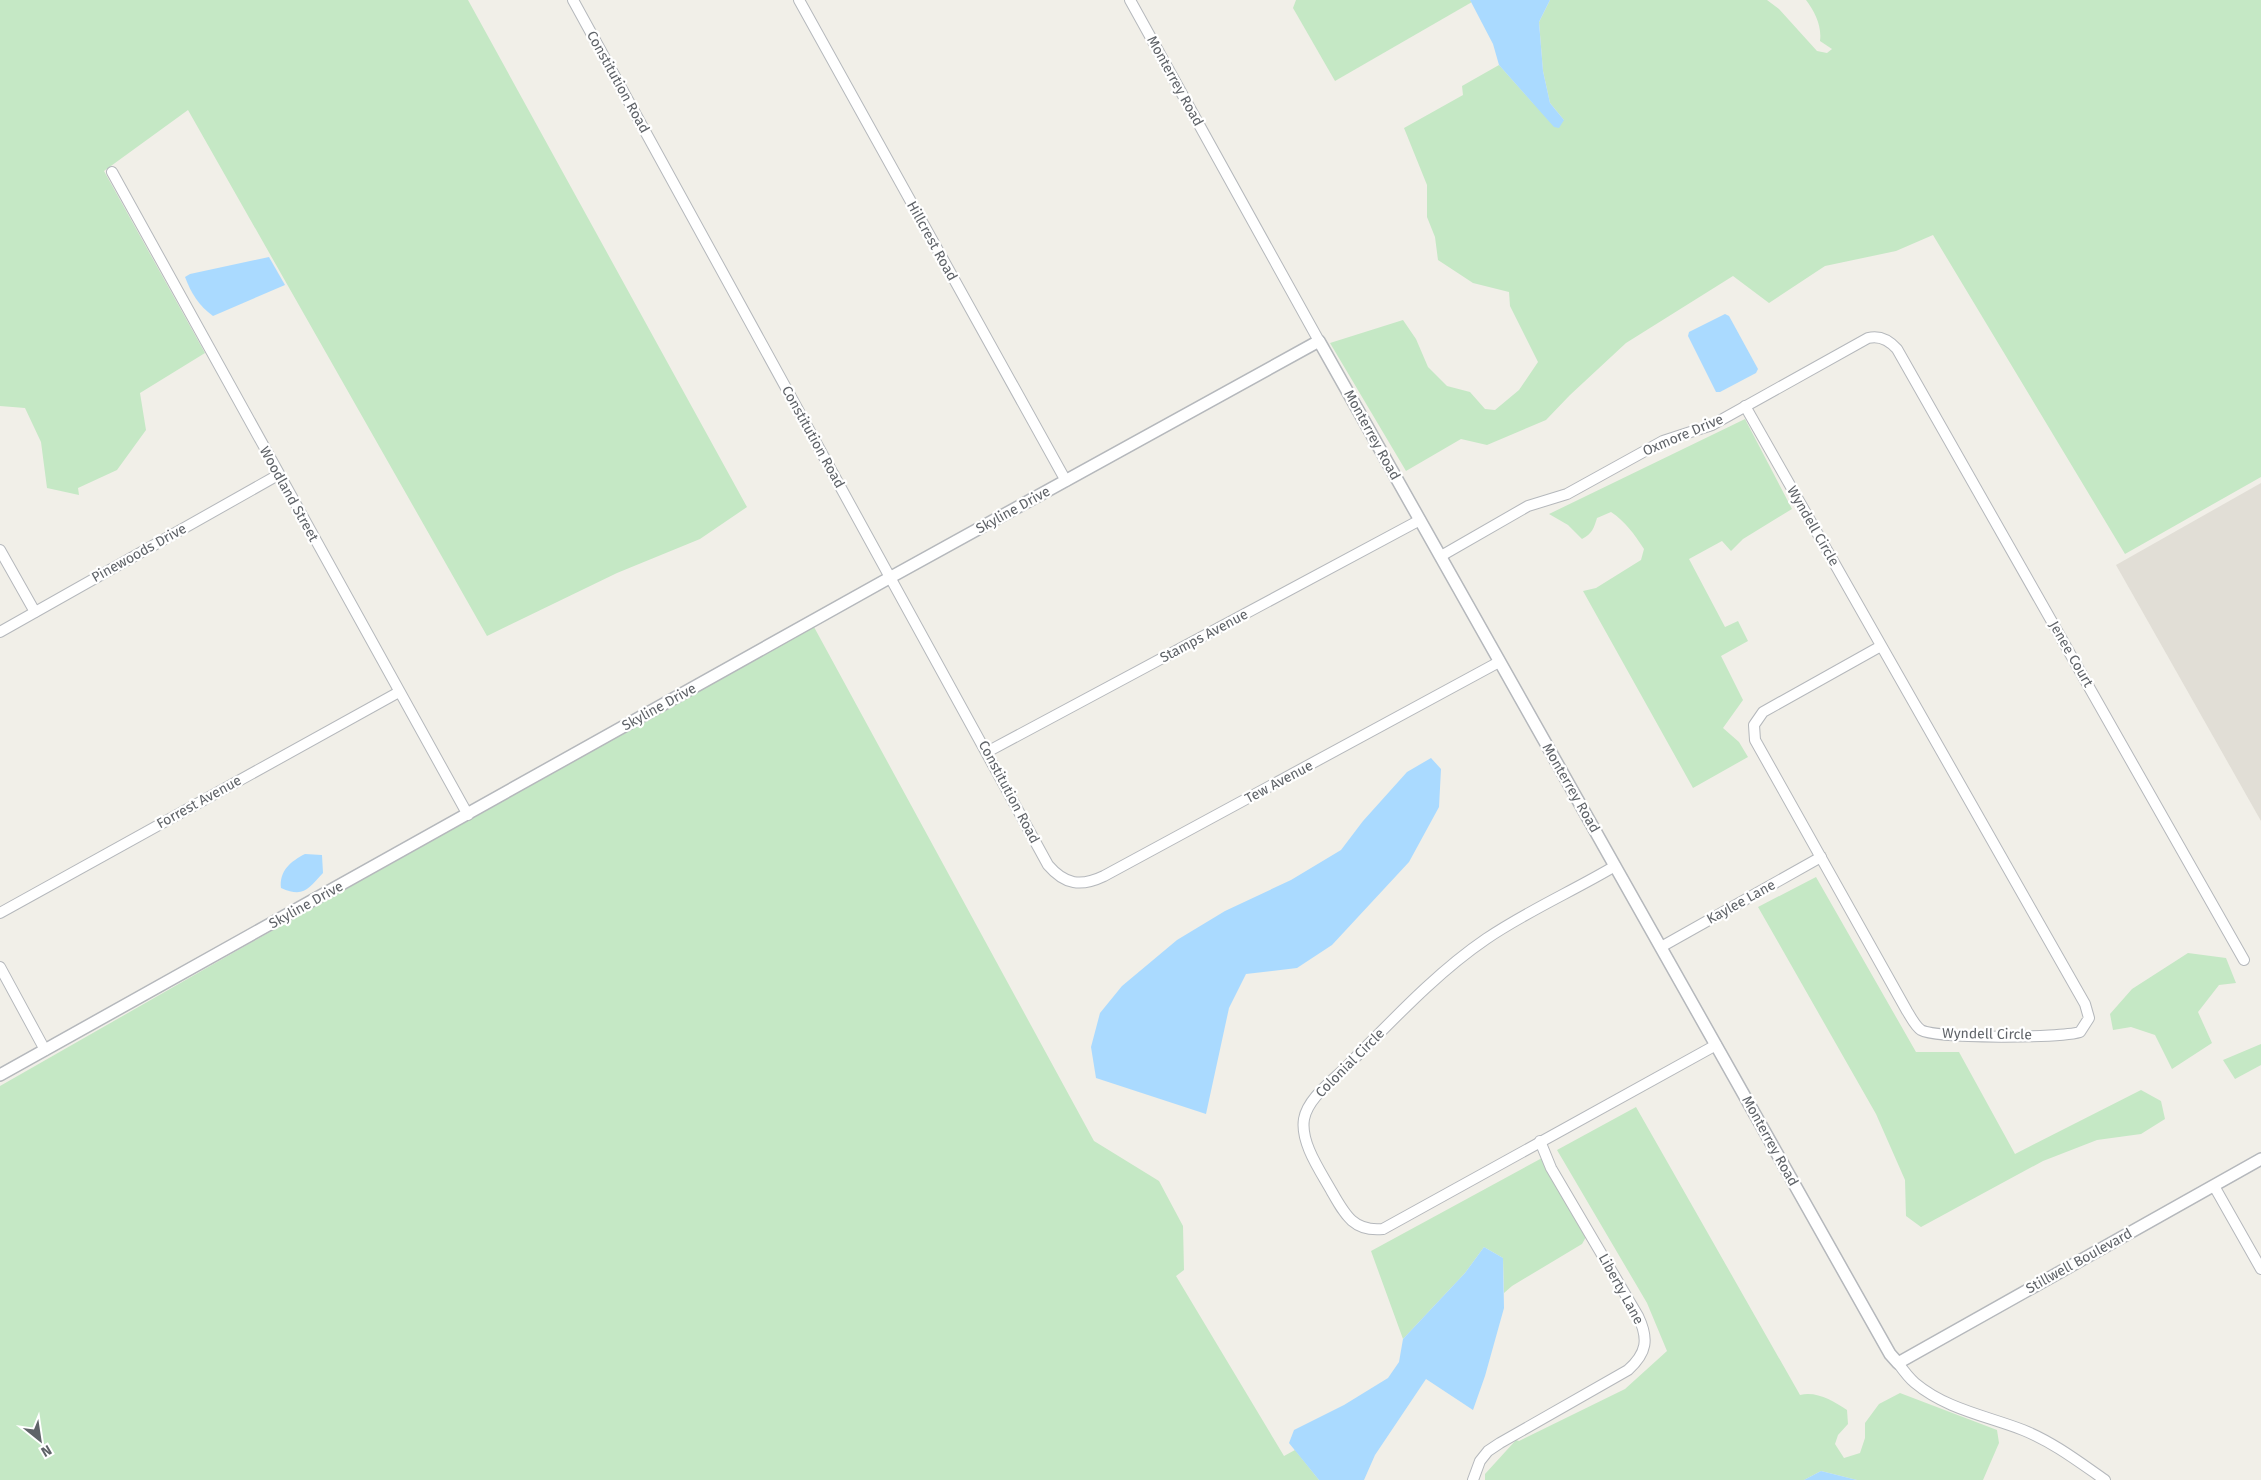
<svg xmlns="http://www.w3.org/2000/svg" width="2261" height="1480" font-family="'Fira Sans',sans-serif">
<style>
.education{fill:#e1ded6}
.green{fill:#c5e8c5}
.water{fill:#aadaff}
.lines{fill:none;stroke-linecap:round;stroke-linejoin:round}
.minor-casing{stroke:#b5b8bc;stroke-width:12}
.tertiary-casing{stroke:#b5b8bc;stroke-width:14}
.minor{stroke:#fff;stroke-width:10}
.tertiary{stroke:#fff;stroke-width:11}
.labels{text-anchor:middle;dominant-baseline:central;stroke-width:4.5;stroke-linejoin:round;paint-order:stroke}
.street-label{font-size:14px;fill:#5f6368;stroke:#fff}
</style>
<rect width="100%" height="100%" fill="#f1efe8"/>
<path class="education" d="M2261 483V821L2116 565Z"/>
<g class="green">
<path d="M0 0H468L747 507 700 539 617 573 487 636 188 110 104 171 205 353 140 393 146 430 117 470 78 488 79 495 47 488 41 442 25 408 0 406Z"/>
<path d="M1296 0H1470L1472 2 1335 81 1293 8Z"/>
<path d="M1550 0H1767L1779 9 1817 51 1827 53 1832 49 1820 41C1822 26 1815 12 1806 0H2261V477L2125 554 1933 235 1896 251 1825 266 1769 303 1733 276 1626 343 1570 395 1546 420 1487 445 1461 439 1406 471 1330 343 1403 320 1416 339 1428 367 1447 386 1470 392 1485 409 1495 410 1519 390 1538 362 1510 306 1509 292 1473 283 1438 260 1435 237 1427 217V185L1404 128 1463 95 1462 86 1499 65 1533 103 1564 120 1550 103 1543 71 1539 22Z"/>
<path d="M1745 419 1792 509 1743 539 1731 551 1722 541 1689 559 1725 627 1738 621 1748 641 1721 656 1743 700 1723 728 1739 742 1748 757 1693 788 1583 591 1596 588 1641 560 1644 549C1634 534 1626 522 1611 512L1597 518C1594 528 1592 534 1582 539L1568 525 1549 514Z"/>
<path d="M814 627 1094 1141 1159 1181 1183 1226 1184 1270 1176 1276 1284 1456 1295 1450 1319 1480H0V1086L289 921Z"/>
<path d="M1816 877 1916 1052H1959L2015 1154 2141 1090 2161 1101 2165 1119 2141 1134 2097 1140 2043 1161 1921 1227 1906 1216 1905 1180 1876 1114 1758 907Z"/>
<path d="M2188 953 2226 958 2236 983 2219 985 2198 1012 2212 1043 2172 1069 2155 1035 2131 1027 2113 1030 2110 1014 2132 989Z"/>
<path d="M2261 1044V1065L2235 1079 2223 1060Z"/>
<path d="M1636 1107 1800 1395C1817 1391 1833 1401 1847 1410L1848 1424 1838 1435 1835 1444 1844 1458 1860 1453 1865 1438V1423L1879 1404 1900 1393 1997 1430 1999 1443 1983 1480H1857L1821 1471 1804 1480H1485V1474L1516 1440 1519 1441 1625 1389 1667 1351 1647 1303 1557 1150Z"/>
<path d="M1542 1158 1586 1237 1582 1244 1512 1286 1504 1293 1503 1258 1484 1247 1465 1273 1403 1339 1371 1251Z"/>
</g>
<g class="water">
<path d="M1470 0H1550L1539 22 1543 71 1550 103 1564 120 1559 128 1554 127 1499 65 1493 44Z"/>
<path d="M269 257 285 285 213 316C199 306 191 293 185 277L190 274Z"/>
<path d="M1725 314 1729 316 1758 369 1756 373 1720 392H1716L1688 336 1689 332Z"/>
<path d="M1431 758 1441 769 1439 807 1409 862 1332 945 1297 968 1246 974 1229 1008 1206 1114 1096 1078 1091 1047 1100 1013 1122 986 1177 940 1225 911 1291 880 1341 850 1363 821 1407 772Z"/>
<path d="M305 854 322 855 323 873C308 889 304 898 281 888 279 871 291 861 305 854Z"/>
<path d="M1484 1247 1503 1258 1504 1308 1485 1376 1473 1410 1426 1379 1375 1455 1364 1480H1319L1289 1443 1294 1430 1344 1405 1388 1378 1399 1362 1403 1339 1465 1273Z"/>
<path d="M1821 1471 1857 1480H1804Z"/>
</g>
<g class="lines">
<defs>
<g id="minor">
<path d="M573 0 1048 865C1065 885 1081 887 1104 876L1499 662"/>
<path d="M799 0 1066 481"/>
<path d="M1130 0 1319 341"/>
<path d="M112 172 468 815"/>
<path d="M1745 406 2085 1004 2089 1018 2080 1032C2060 1038 1937 1039 1921 1030 1915 1026 1911 1017 1907 1011L1755 740 1754 725 1763 712 1881 646"/>
<path d="M0 550 35 612"/>
<path d="M1441 556 1528 506 1567 494 1663 441 1712 425 1868 338C1880 335 1889 340 1897 349L2244 960"/>
<path d="M0 632 278 475"/>
<path d="M987 752 1420 520"/>
<path d="M1615 866C1573 891 1527 911 1486 939 1436 973 1392 1021 1349 1064 1335 1079 1308 1097 1304 1119 1300 1143 1321 1172 1332 1192 1345 1215 1354 1232 1383 1229L1716 1045"/>
<path d="M0 913 399 692"/>
<path d="M1661 947 1821 857"/>
<path d="M0 967 45 1050"/>
<path d="M2214 1186 2261 1269"/>
<path d="M1898 1363C1903 1370 1909 1378 1915 1383 1946 1409 1987 1416 2023 1430 2053 1442 2079 1462 2105 1480"/>
<path d="M1473 1480 1480 1461 1488 1451 1500 1443 1628 1370C1647 1353 1649 1339 1638 1316L1551 1168 1540 1141"/>
</g>
<path id="tertiary" d="M0 1075 891 577 1319 341 1890 1354 1898 1363 2261 1159"/>
</defs>
<use href="#minor" class="minor-casing"/>
<use href="#tertiary" class="tertiary-casing"/>
<use href="#minor" class="minor"/>
<use href="#tertiary" class="tertiary"/>
</g>
<g class="labels">
<g class="street-label">
<text transform="translate(1175 81) rotate(61)">Monterrey Road</text>
<text transform="translate(618 82) rotate(61)">Constitution Road</text>
<text transform="translate(932 241) rotate(61)">Hillcrest Road</text>
<text transform="translate(1372 435) rotate(61)">Monterrey Road</text>
<text transform="translate(1683 435) rotate(-23)">Oxmore Drive</text>
<text transform="translate(813 437) rotate(61)">Constitution Road</text>
<text transform="translate(289 494) rotate(61)">Woodland Street</text>
<text transform="translate(1013 510) rotate(-29)">Skyline Drive</text>
<text transform="translate(1813 526) rotate(60)">Wyndell Circle</text>
<text transform="translate(139 553) rotate(-29)">Pinewoods Drive</text>
<text transform="translate(1204 636) rotate(-28)">Stamps Avenue</text>
<text transform="translate(2071 654) rotate(60)">Jenee Court</text>
<text transform="translate(659 707) rotate(-29)">Skyline Drive</text>
<text transform="translate(1279 782) rotate(-28)">Tew Avenue</text>
<text transform="translate(1571 788) rotate(60)">Monterrey Road</text>
<text transform="translate(1009 792) rotate(62)">Constitution Road</text>
<text transform="translate(199 802) rotate(-29)">Forrest Avenue</text>
<text transform="translate(1741 902) rotate(-29)">Kaylee Lane</text>
<text transform="translate(306 905) rotate(-29)">Skyline Drive</text>
<text transform="translate(1987 1034) rotate(1)">Wyndell Circle</text>
<text transform="translate(1350 1063) rotate(-45)">Colonial Circle</text>
<text transform="translate(1770 1141) rotate(61)">Monterrey Road</text>
<text transform="translate(2079 1261) rotate(-29)">Stillwell Boulevard</text>
<text transform="translate(1621 1289) rotate(61)">Liberty Lane</text>
</g>
</g>
<g transform="translate(40 1440) rotate(150)" stroke="#ffffff" stroke-width="4" paint-order="stroke">
<path d="M0-4L9 19L0 12L-9 19Z" fill="#5f6368"/>
<text y="-8" font-size="14" font-weight="bold" text-anchor="middle" fill="#5f6368">N</text>
</g>
</svg>
